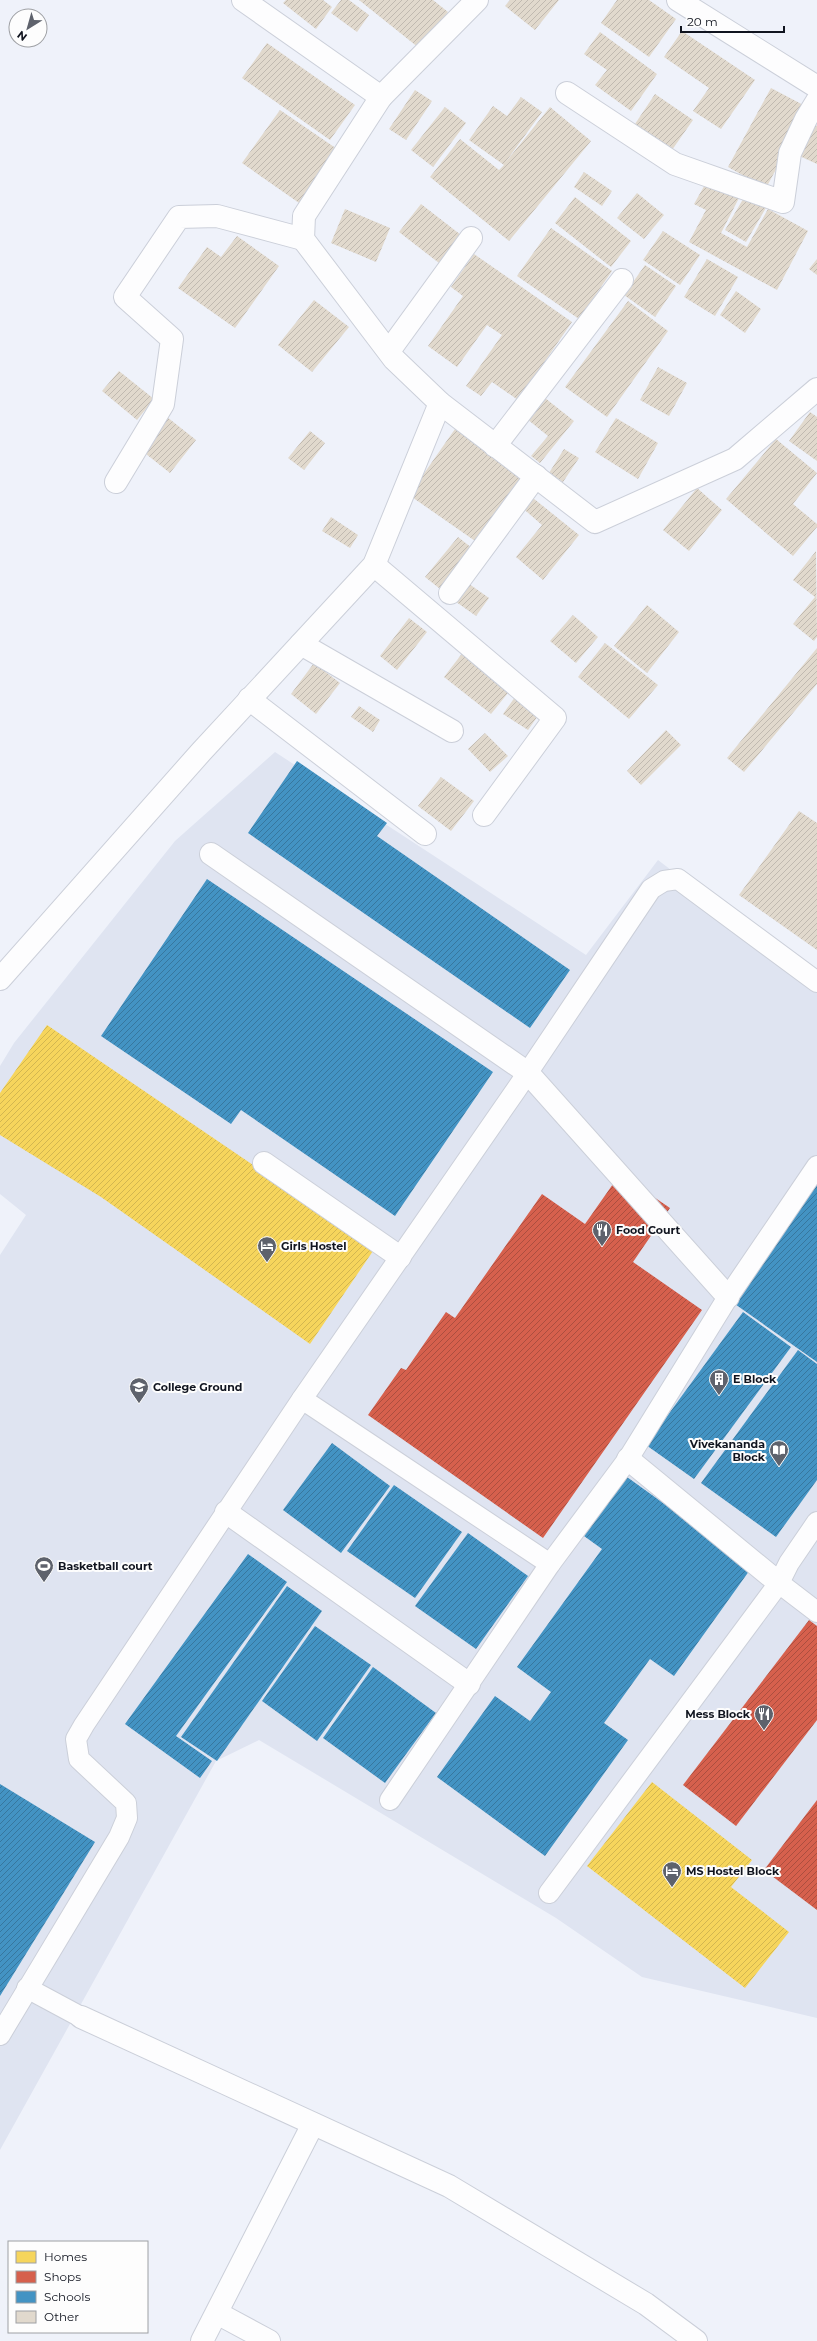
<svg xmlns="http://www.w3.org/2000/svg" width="817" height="2341" font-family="Montserrat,sans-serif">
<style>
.built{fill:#dfe4f1}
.homes{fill:url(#homes-hatch)}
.shops{fill:url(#shops-hatch)}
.schools{fill:url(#schools-hatch)}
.building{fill:url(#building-hatch)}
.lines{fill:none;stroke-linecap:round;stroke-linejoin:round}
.service-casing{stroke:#cbcfd9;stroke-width:22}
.minor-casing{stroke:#cbcfd9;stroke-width:24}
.service{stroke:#fdfdfe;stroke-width:20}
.minor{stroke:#fdfdfe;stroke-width:22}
.labels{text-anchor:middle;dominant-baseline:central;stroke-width:4;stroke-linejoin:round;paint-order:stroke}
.poi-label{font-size:11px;font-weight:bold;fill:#10141f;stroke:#fdfdfd;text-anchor:start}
</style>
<defs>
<pattern id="homes-hatch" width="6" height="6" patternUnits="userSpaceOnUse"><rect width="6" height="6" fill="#f6d55c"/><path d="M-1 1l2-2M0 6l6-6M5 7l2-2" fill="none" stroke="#d2b650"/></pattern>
<pattern id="shops-hatch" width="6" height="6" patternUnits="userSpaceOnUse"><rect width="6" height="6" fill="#d6604d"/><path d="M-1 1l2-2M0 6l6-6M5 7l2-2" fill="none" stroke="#ac4e3f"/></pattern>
<pattern id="schools-hatch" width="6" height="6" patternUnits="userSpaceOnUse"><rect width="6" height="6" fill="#4393c3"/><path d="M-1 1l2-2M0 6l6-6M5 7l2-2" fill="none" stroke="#37779e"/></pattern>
<pattern id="building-hatch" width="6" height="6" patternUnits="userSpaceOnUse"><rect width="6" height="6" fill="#e1d9cd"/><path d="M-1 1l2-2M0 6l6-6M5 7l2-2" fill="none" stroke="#c0b9b0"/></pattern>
</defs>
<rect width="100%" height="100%" fill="#eff2fa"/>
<path class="built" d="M275 752 586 955 658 860 817 982V2018L642 1977 556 1918 259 1740 216 1761 0 2150V1255L26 1215 0 1194V1066L14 1043 175 841Z"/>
<g class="homes">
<path d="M47 1025 375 1248 310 1344 101 1197 0 1135V1093Z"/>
<path d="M652 1782 752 1860 731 1887 789 1932 745 1988 587 1866Z"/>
</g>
<g class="shops">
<path d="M620 1174 670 1208 633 1262 702 1310 543 1538 368 1415 401 1368 406 1370 446 1312 455 1318 542 1194 585 1224Z"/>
<path d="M809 1620 817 1626V1720L736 1826 683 1785Z"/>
<path d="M817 1800V1910L764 1870Z"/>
</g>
<g class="schools">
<path d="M297 761 387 823 377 836 570 970 530 1028 248 833Z"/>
<path d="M207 879 493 1072 395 1216 241 1110 231 1124 101 1036Z"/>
<path d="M817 1180V1362L732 1302Z"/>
<path d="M743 1312 791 1347 694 1479 646 1445Z"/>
<path d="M798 1350 817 1364V1480L776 1537 701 1483Z"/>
<path d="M332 1443 390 1486 341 1553 283 1510Z"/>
<path d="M627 1477 752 1567 674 1676 650 1659 604 1723 628 1740 545 1856 437 1777 495 1696 530 1721 551 1692 517 1667 602 1549 584 1536Z"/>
<path d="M394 1485 462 1532 415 1598 347 1551Z"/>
<path d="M468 1533 528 1576 476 1649 415 1606Z"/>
<path d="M248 1554 287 1582 176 1736 212 1761 200 1778 125 1724Z"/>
<path d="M287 1586 322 1611 217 1761 181 1737Z"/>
<path d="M315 1626 371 1665 317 1741 262 1701Z"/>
<path d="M373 1667 436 1713 385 1783 323 1738Z"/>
<path d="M0 1784 95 1842 0 1996Z"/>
</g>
<g class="building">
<path d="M286 0H323L332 7 316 29 283 3Z"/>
<path d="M341 0H349L369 15 357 32 331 13Z"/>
<path d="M359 0H433L448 12 419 48Z"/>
<path d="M510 0H559L535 30 505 6Z"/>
<path d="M617 0H649L676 19 649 57 601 23Z"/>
<path d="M682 31 755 80 721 129 693 111 709 88 664 57Z"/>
<path d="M600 32 657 74 631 111 595 85 607 70 584 54Z"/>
<path d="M267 43 355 105 330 140 242 78Z"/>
<path d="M771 88 809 108 766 188 728 167Z"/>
<path d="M415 90 432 101 406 140 389 129Z"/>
<path d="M655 94 693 120 672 150 635 124Z"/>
<path d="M521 97 542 112 505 163 550 107 591 141 509 241 430 177 460 139 499 170 504 165 469 140 493 106 507 116Z"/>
<path d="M445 107 466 123 433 167 411 150Z"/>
<path d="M280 110 340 151 302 205 242 163Z"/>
<path d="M807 121 817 126V164L793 153Z"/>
<path d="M584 172 612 191 602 206 574 187Z"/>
<path d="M707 181 739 198 721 233 747 247 768 209 808 231 777 290 689 242 706 210 694 204Z"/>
<path d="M637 193 664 215 644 239 617 218Z"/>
<path d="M746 194 767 206 746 242 725 230Z"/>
<path d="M575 197 631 241 611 267 555 223Z"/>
<path d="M421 204 461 235 439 263 399 232Z"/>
<path d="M345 209 390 228 376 262 331 243Z"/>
<path d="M551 228 612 271 579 319 517 276Z"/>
<path d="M663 231 700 255 680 285 643 260Z"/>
<path d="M237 236 279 266 235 328 178 288 207 247 221 257Z"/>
<path d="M474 254 572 322 518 400 492 382 481 396 466 386 502 335 487 325 457 367 428 346 463 296 451 287Z"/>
<path d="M707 259 738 277 715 316 684 297Z"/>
<path d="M817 259V275L809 269Z"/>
<path d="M645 265 676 286 655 317 624 295Z"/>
<path d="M736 291 761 309 745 333 720 315Z"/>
<path d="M314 300 349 327 312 372 278 345Z"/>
<path d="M628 301 668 331 607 417 565 387Z"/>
<path d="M658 367 687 383 669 416 640 400Z"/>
<path d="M119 371 154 399 137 420 102 391Z"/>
<path d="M545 398 574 421 540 463 531 456 548 436 527 419Z"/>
<path d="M810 412 817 417V461L789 441Z"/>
<path d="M167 417 196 440 170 473 141 450Z"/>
<path d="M616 418 658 443 638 479 595 452Z"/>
<path d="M455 429 524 476 478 543 409 495Z"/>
<path d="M310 431 325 443 304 470 288 458Z"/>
<path d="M776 439 817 473 793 504 817 524V527L793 556 726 499Z"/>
<path d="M564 449 579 458 563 482 549 473Z"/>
<path d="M697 488 722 510 689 551 663 530Z"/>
<path d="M528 494 579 535 543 580 516 557 542 525 519 505Z"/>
<path d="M331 517 358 535 350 548 322 531Z"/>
<path d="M458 537 477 552 444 592 425 577Z"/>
<path d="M816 551 817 637 814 641 793 624 815 597 793 580Z"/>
<path d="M465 581 489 598 476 616 452 599Z"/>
<path d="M647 605 679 632 647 673 614 646Z"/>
<path d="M573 615 598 637 576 663 550 641Z"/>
<path d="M409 618 427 632 397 670 380 656Z"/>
<path d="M605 643 658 685 629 719 578 677Z"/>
<path d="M817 648V684L744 772 727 758Z"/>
<path d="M464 651 512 688 491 714 444 677Z"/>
<path d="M314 663 340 683 316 714 291 694Z"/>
<path d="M515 697 540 713 528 730 503 714Z"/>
<path d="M359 706 380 720 373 732 351 717Z"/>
<path d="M666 730 681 745 641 785 627 771Z"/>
<path d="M485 733 508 756 490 772 468 749Z"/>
<path d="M441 777 474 801 451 831 418 806Z"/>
<path d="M799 811 817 823V950L739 895Z"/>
</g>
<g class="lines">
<defs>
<g id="service">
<path d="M302 1399 550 1564"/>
<path d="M817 1522 789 1563 779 1583 817 1612"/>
<path d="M390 1800 550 1564 628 1459 728 1297 817 1166"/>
<path d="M549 1893 779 1583"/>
<path d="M27 1988 81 2017"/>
<path d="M0 2035 119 1837 127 1818 126 1803 79 1759 76 1739 84 1725 302 1399 516 1090 651 889 664 881 678 879 817 982"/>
</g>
<g id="minor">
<path d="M243 0 381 97 477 0"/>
<path d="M678 0 817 87"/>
<path d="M567 93 675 164 783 202 790 153 806 119 817 101"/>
<path d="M381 97 304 216 303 239 394 359 440 403 595 522 735 459 817 389"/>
<path d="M389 351 471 238"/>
<path d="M495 446 622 280"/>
<path d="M116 482 163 404 172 339 125 297 179 217 217 216 303 239"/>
<path d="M374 565 555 718 484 815"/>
<path d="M450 593 536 476"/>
<path d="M301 644 452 731"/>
<path d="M249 699 425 834"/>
<path d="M211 854 528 1073 728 1297"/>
<path d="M0 979 201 752 374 565 440 403"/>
<path d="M264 1163 400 1257"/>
<path d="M628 1459 779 1583"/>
<path d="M226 1512 469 1684"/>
<path d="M81 2017 449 2186 646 2304 696 2341"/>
<path d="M217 2313 269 2341"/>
<path d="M202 2341 313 2124"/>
</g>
</defs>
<use href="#service" class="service-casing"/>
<use href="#minor" class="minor-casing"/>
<use href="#service" class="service"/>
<use href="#minor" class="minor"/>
</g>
<defs>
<symbol id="restaurant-pin" viewBox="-11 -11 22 30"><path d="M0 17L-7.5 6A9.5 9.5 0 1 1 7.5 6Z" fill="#5e626c" stroke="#fdfdfd"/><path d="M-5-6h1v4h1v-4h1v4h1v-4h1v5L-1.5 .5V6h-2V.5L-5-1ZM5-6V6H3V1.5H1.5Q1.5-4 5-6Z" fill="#fff"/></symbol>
<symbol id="hotel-pin" viewBox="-11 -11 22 30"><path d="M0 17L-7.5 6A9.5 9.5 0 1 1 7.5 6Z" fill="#5e626c" stroke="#fdfdfd"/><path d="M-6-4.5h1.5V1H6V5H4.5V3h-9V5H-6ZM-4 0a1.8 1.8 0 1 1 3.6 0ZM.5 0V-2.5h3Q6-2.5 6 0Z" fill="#fff"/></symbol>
<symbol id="building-pin" viewBox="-11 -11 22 30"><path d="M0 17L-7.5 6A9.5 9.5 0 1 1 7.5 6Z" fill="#5e626c" stroke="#fdfdfd"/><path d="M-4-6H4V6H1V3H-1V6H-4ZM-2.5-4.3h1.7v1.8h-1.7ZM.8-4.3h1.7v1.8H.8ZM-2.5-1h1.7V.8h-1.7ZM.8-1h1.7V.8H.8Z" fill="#fff"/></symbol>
<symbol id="university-pin" viewBox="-11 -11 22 30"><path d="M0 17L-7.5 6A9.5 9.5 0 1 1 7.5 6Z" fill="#5e626c" stroke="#fdfdfd"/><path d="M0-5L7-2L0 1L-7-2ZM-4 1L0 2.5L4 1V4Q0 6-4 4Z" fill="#fff"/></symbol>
<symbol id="library-pin" viewBox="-11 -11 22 30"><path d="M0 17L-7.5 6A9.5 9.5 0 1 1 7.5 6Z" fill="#5e626c" stroke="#fdfdfd"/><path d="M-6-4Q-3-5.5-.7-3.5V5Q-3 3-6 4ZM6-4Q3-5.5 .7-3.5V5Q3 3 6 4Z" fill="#fff"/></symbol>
<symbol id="stadium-pin" viewBox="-11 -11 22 30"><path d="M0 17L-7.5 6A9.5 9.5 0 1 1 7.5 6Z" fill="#5e626c" stroke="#fdfdfd"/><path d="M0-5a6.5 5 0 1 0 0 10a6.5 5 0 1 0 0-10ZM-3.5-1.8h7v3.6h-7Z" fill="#fff"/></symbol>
</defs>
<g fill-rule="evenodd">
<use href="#restaurant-pin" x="591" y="1219" width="22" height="30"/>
<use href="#hotel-pin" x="256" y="1235" width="22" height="30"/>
<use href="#building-pin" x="708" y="1368" width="22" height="30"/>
<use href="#university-pin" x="128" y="1376" width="22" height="30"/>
<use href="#library-pin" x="768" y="1439" width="22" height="30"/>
<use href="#stadium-pin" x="33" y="1555" width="22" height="30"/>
<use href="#restaurant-pin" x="753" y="1703" width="22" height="30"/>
<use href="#hotel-pin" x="661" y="1860" width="22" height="30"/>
</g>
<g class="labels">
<g class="poi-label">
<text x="616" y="1230">Food Court</text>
<text x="281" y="1246">Girls Hostel</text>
<text x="733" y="1379">E Block</text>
<text x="153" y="1387">College Ground</text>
<text x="765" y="1444" text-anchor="end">Vivekananda<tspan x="765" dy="13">Block</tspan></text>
<text x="58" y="1566">Basketball court</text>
<text x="750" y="1714" text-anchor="end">Mess Block</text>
<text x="686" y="1871">MS Hostel Block</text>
</g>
</g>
<rect x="8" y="2241" width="140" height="92" fill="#fdfdfd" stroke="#9ea0a4"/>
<rect x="16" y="2251" width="20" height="12" fill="#f6d55c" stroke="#9ea0a4"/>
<text x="44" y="2261" font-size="12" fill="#10141f">Homes</text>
<rect x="16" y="2271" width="20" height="12" fill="#d6604d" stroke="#9ea0a4"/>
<text x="44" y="2281" font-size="12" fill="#10141f">Shops</text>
<rect x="16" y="2291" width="20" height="12" fill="#4393c3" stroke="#9ea0a4"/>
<text x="44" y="2301" font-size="12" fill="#10141f">Schools</text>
<rect x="16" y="2311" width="20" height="12" fill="#e1d9cd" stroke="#9ea0a4"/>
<text x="44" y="2321" font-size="12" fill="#10141f">Other</text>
<g transform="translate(28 28) rotate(217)"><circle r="19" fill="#fdfdfd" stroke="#9ea0a4"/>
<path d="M0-3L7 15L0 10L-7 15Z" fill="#5e626c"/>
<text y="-6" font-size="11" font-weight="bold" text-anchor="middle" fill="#10141f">N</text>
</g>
<path d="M681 26v6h103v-6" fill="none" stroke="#10141f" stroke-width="2"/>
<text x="687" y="26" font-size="12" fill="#10141f" stroke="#fdfdfd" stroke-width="3" paint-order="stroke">20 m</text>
</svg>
